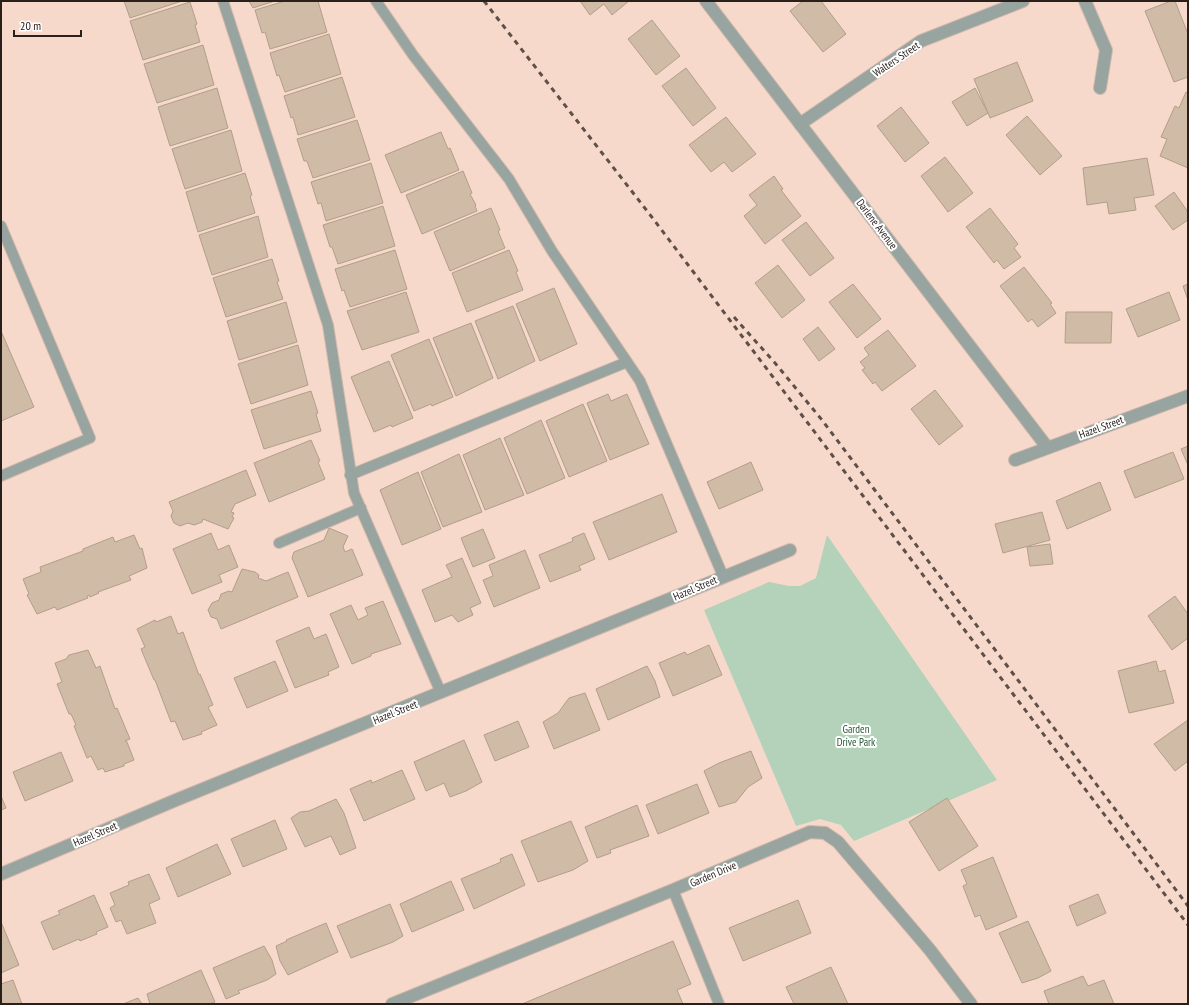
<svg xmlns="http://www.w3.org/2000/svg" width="1189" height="1005" font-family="'PT Sans Narrow',sans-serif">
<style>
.green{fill:#b4d1b9}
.building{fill:#d0bba6;stroke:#b29e89}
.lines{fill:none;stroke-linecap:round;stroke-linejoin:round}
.lane-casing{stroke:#d1b8ab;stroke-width:12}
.street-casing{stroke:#d1b8ab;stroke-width:14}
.lane{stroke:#97a49f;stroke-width:10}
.street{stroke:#97a49f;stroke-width:12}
.rail{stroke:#5e4f48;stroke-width:3;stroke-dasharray:5 5;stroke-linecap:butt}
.labels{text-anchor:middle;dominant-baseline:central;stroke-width:4;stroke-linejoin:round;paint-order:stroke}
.street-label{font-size:11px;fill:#2a201b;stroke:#fff}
.park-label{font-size:11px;fill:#255a34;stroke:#fff}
</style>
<rect width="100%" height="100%" fill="#f6d9cb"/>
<path class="green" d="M827 535 997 780 854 841 841 825 820 819 796 826 704 610 769 582 789 586H800L816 578Z"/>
<g class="building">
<path d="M124 1H182L130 18Z"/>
<path d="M249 1H275L253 8Z"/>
<path d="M285 1H318L327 32 270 49 265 32 262 33 255 10Z"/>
<path d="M580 1H629L612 15 604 4 590 15Z"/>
<path d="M803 1H821L846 34 823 52 790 11Z"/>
<path d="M1171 1H1175L1188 34V77L1174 82 1145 11Z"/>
<path d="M190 2 197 24 195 25 200 42 143 60 130 21Z"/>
<path d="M652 20 680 56 656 75 628 39Z"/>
<path d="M329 34 341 74 285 92 279 75 277 76 270 53Z"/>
<path d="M203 45 214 85 157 103 144 64Z"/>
<path d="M1017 62 1033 101 990 118 974 79Z"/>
<path d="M686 68 716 108 693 126 662 86Z"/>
<path d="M342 77 355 117 298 135 293 117 291 118 284 96Z"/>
<path d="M217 88 228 128 170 146 158 107Z"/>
<path d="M975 88 988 113 967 126 952 102Z"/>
<path d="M1186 92 1188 93V168L1160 156 1167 139 1161 137 1175 106 1179 108Z"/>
<path d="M901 107 929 143 905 162 877 126Z"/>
<path d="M1027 116 1062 156 1040 175 1006 135Z"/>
<path d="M726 117 756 154 732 172 724 162 711 172 689 145Z"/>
<path d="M357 120 370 160 313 178 307 161H304L297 139Z"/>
<path d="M231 130 242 171 185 189 172 149Z"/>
<path d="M441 132 448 149 450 148 459 170 401 193 385 155Z"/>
<path d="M945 157 973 193 948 212 921 176Z"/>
<path d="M1147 158 1154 195 1134 198 1136 210 1109 214 1107 202 1087 205 1083 168Z"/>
<path d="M371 163 383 203 326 221 321 203 318 204 311 182Z"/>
<path d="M463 171 472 193 470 194 476 205 475 206 477 211 422 234 406 195Z"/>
<path d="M245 173 252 195 250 196 255 213 198 232 186 192Z"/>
<path d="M774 176 783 189 781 190 801 216 765 244 744 216 757 205 749 195Z"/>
<path d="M1174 192 1188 212V220L1173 230 1155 206Z"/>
<path d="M383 206 395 246 338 264 332 247H330L323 225Z"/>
<path d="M491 208 500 230 498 231 505 248 450 271 434 232Z"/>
<path d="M990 208 1018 244 1014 248 1021 257 1004 269 997 260 994 263 966 227Z"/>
<path d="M258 216 268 257 212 275 199 235Z"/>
<path d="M806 222 834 258 810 276 782 240Z"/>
<path d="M395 250 407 289 350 307 344 290 342 291 335 269Z"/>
<path d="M509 250 518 271 516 272 523 290 467 312 452 273Z"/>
<path d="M272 259 279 281 277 282 283 299 226 317 213 278Z"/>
<path d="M778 265 805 300 782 318 755 283Z"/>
<path d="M1024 267 1052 303 1050 304 1056 313 1038 327 1032 319 1028 322 1000 286Z"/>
<path d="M853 284 881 319 857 338 829 302Z"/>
<path d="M1188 284V300L1183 286Z"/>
<path d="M554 288 577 344 540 361 516 304Z"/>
<path d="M406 292 419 332 362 350 347 311Z"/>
<path d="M1169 292 1180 320 1138 337 1126 309Z"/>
<path d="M286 302 297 342 239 360 227 321Z"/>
<path d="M513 306 535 361 498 379 475 321Z"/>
<path d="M1066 312H1112L1111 343H1065Z"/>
<path d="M471 323 493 378 456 396 433 338Z"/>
<path d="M818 327 835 349 819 361 803 339Z"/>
<path d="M888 330 916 366 882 391 875 382 873 384 862 370 865 368 860 362 869 355 864 348Z"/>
<path d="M1 331 34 407 1 421Z"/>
<path d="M429 339 453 397 432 406 431 404 414 411 391 355Z"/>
<path d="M298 345 308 385 251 404 238 364Z"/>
<path d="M389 361 413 418 392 427 391 425 374 432 351 377Z"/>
<path d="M935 390 963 426 939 445 911 409Z"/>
<path d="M311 391 318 413 316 414 321 431 264 449 251 410Z"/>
<path d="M608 394 611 401 627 394 649 444 610 460 587 403Z"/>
<path d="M583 404 607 461 569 477 546 421Z"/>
<path d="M541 420 565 478 527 494 504 438Z"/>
<path d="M500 438 524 495 485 510 463 455Z"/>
<path d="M311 440 320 461 318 462 325 479 269 502 254 463Z"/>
<path d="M1188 446V465L1181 449Z"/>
<path d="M1173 452 1184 479 1135 498 1124 471Z"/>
<path d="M459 454 482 512 443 527 421 472Z"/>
<path d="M751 462 763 490 719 509 707 482Z"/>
<path d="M246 470 256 495 235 504 231 512 234 513 232 517 234 518 228 529 203 519 202 522 194 525 188 523 180 526 174 523 171 516 173 511 169 502Z"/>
<path d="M418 472 441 529 402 545 380 490Z"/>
<path d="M1100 482 1111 510 1067 529 1056 501Z"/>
<path d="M662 494 677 532 609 560 593 522Z"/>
<path d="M1042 512 1050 540 1003 553 995 524Z"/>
<path d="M329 528 348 536 343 547 345 552 352 549 363 575 308 597 292 558 294 552 324 540Z"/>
<path d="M483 529 495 558 473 567 461 538Z"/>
<path d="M211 533 218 550 229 545 238 567 219 575 222 582 192 594 173 549Z"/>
<path d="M584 533 595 559 579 566 581 570 550 582 539 555 573 541 572 538Z"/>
<path d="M134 535 140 549 142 548 147 568 129 576 131 580 98 592 99 593 90 597 89 595 87 596 88 598 57 610 55 607 37 614 27 595 29 594 23 579 41 572 40 567 83 551V549L113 537 115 542Z"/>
<path d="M1050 544 1053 564 1030 566 1027 547Z"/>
<path d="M525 550 540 588 494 607 483 580 493 576 489 565Z"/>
<path d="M462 558 481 603 470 608 473 615 458 622 452 615 435 622 422 590 452 577 446 565Z"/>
<path d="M242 569 255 572 259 575 258 578 266 581 288 572 298 597 221 629 217 619 211 617 208 610 212 603 219 600 221 594 229 591 232 592Z"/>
<path d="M1175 596 1188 614V638L1172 650 1148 616Z"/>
<path d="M383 601 401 644 371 654V656L352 664 330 614 351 605 358 620 368 615 365 608Z"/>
<path d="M171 616 178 634 183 632 199 675 200 674 213 705 208 707 217 725 201 732 202 734 183 740 175 721 171 722 155 680H154L141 649 145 647 137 629 155 620 156 622Z"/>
<path d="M309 627 314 639 326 634 339 667 328 672 329 675 295 688 276 641Z"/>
<path d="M709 645 722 675 673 696 659 663 685 652 687 655Z"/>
<path d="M88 650 96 668 100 666 115 709 117 708 130 739 125 741 127 742 134 760 124 764V766L105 772 103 768 98 770 91 756 87 758 74 726 76 725 71 714H69L57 684 62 682 55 663 66 659 69 655Z"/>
<path d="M275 661 288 691 247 708 234 678Z"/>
<path d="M1156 661 1159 672 1165 670 1174 703 1129 713 1118 671Z"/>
<path d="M647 666 655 681 660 697 608 720 596 689Z"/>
<path d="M585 693 600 730 554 749 543 722 558 713 569 698Z"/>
<path d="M1188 720V761L1175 771 1154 744Z"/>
<path d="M518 721 529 747 495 761 484 735Z"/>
<path d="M464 740 482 782 466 791 450 797 444 783 426 791 414 762Z"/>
<path d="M751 751 762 778 748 787 736 802 719 807 704 771 719 763Z"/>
<path d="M61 752 73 781 25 801 13 772Z"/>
<path d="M402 770 415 799 364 821 350 789 371 780 372 783Z"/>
<path d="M697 784 709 813 658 834 646 805Z"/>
<path d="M1 796 6 808 1 810Z"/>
<path d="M947 798 978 846 939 871 909 822Z"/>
<path d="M336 799 344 813 356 848 340 855 331 836 305 847 291 818 300 812 309 811Z"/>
<path d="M637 805 649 836 610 850 611 853 597 858 585 827Z"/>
<path d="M275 820 287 849 243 867 231 839Z"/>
<path d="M571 821 588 861 573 870 538 882 521 841Z"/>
<path d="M217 844 231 874 178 897 166 868Z"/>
<path d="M512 854 525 885 474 909 461 879 501 862 500 859Z"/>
<path d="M993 857 1017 917 986 930 980 915 975 917 963 886 967 884 961 870Z"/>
<path d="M149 874 160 899 149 904 156 923 127 934 121 920 116 922 110 908 115 905 110 893 129 885 128 882Z"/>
<path d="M451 881 464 910 412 932 400 904Z"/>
<path d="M1098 894 1106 913 1077 926 1069 906Z"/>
<path d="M94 895 108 927 96 932 97 934 80 941 79 939 53 950 41 922 60 914 58 911Z"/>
<path d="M798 900 811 933 743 961 729 928Z"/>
<path d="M390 904 403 936 393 942 351 958 337 926Z"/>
<path d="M1028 921 1051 971 1038 978 1022 983 999 933Z"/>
<path d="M1 922 19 965 1 973Z"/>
<path d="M326 923 338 952 288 975 280 961 276 946 287 941 286 940Z"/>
<path d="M673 941 691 984 677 990 683 1004H522Z"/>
<path d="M264 946 272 960 276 974 267 980 238 991 240 993 226 999 213 968Z"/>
<path d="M831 967 848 1004H794L786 987Z"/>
<path d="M201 970 215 1002 209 1004H150L147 994Z"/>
<path d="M1083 976 1088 986 1104 980 1114 1004H1049L1044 991Z"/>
<path d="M13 980 22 1004H1V984Z"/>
<path d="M138 998 142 1004H123Z"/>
</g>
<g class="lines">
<defs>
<g id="lane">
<path d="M223 1 328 325 354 493 441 693"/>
<path d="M376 1 413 55 509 179 552 251 640 381 723 576"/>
<path d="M1 226 90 438 1 476"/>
<path d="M350 475 627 362"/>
<path d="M279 543 361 508"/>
<path d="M673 890 719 1004"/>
</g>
<g id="street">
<path d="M706 1 1047 447"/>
<path d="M1085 1 1106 50 1100 88"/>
<path d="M800 124 921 41 1023 1"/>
<path d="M1015 460 1188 396"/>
<path d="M1 874 176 800 790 550"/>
<path d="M392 1004 673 890 810 832 825 833 838 842 930 950 971 1004"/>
</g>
</defs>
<use href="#lane" class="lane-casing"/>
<use href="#street" class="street-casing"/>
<use href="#lane" class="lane"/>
<use href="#street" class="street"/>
<g class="rail">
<path d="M484 1 651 216 1188 925"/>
<path d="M734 317 775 363 822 420 1188 906"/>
</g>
</g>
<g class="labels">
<g class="street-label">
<text transform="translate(896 59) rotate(-34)">Walters Street</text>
<text transform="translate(877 224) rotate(53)">Darlene Avenue</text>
<text transform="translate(1101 427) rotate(-20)">Hazel Street</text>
<text transform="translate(695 588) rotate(-23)">Hazel Street</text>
<text transform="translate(395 712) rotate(-22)">Hazel Street</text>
<text transform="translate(95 834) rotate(-23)">Hazel Street</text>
<text transform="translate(713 874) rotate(-23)">Garden Drive</text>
</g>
<g class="park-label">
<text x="856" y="729">Garden<tspan x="856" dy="13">Drive Park</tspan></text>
</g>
</g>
<rect width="1189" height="1005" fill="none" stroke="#2a201b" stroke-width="4"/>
<path d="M14 30v6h67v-6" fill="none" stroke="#2a201b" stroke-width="2"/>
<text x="20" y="30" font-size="12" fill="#2a201b" stroke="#ffffff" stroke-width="3" paint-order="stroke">20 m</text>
</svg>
